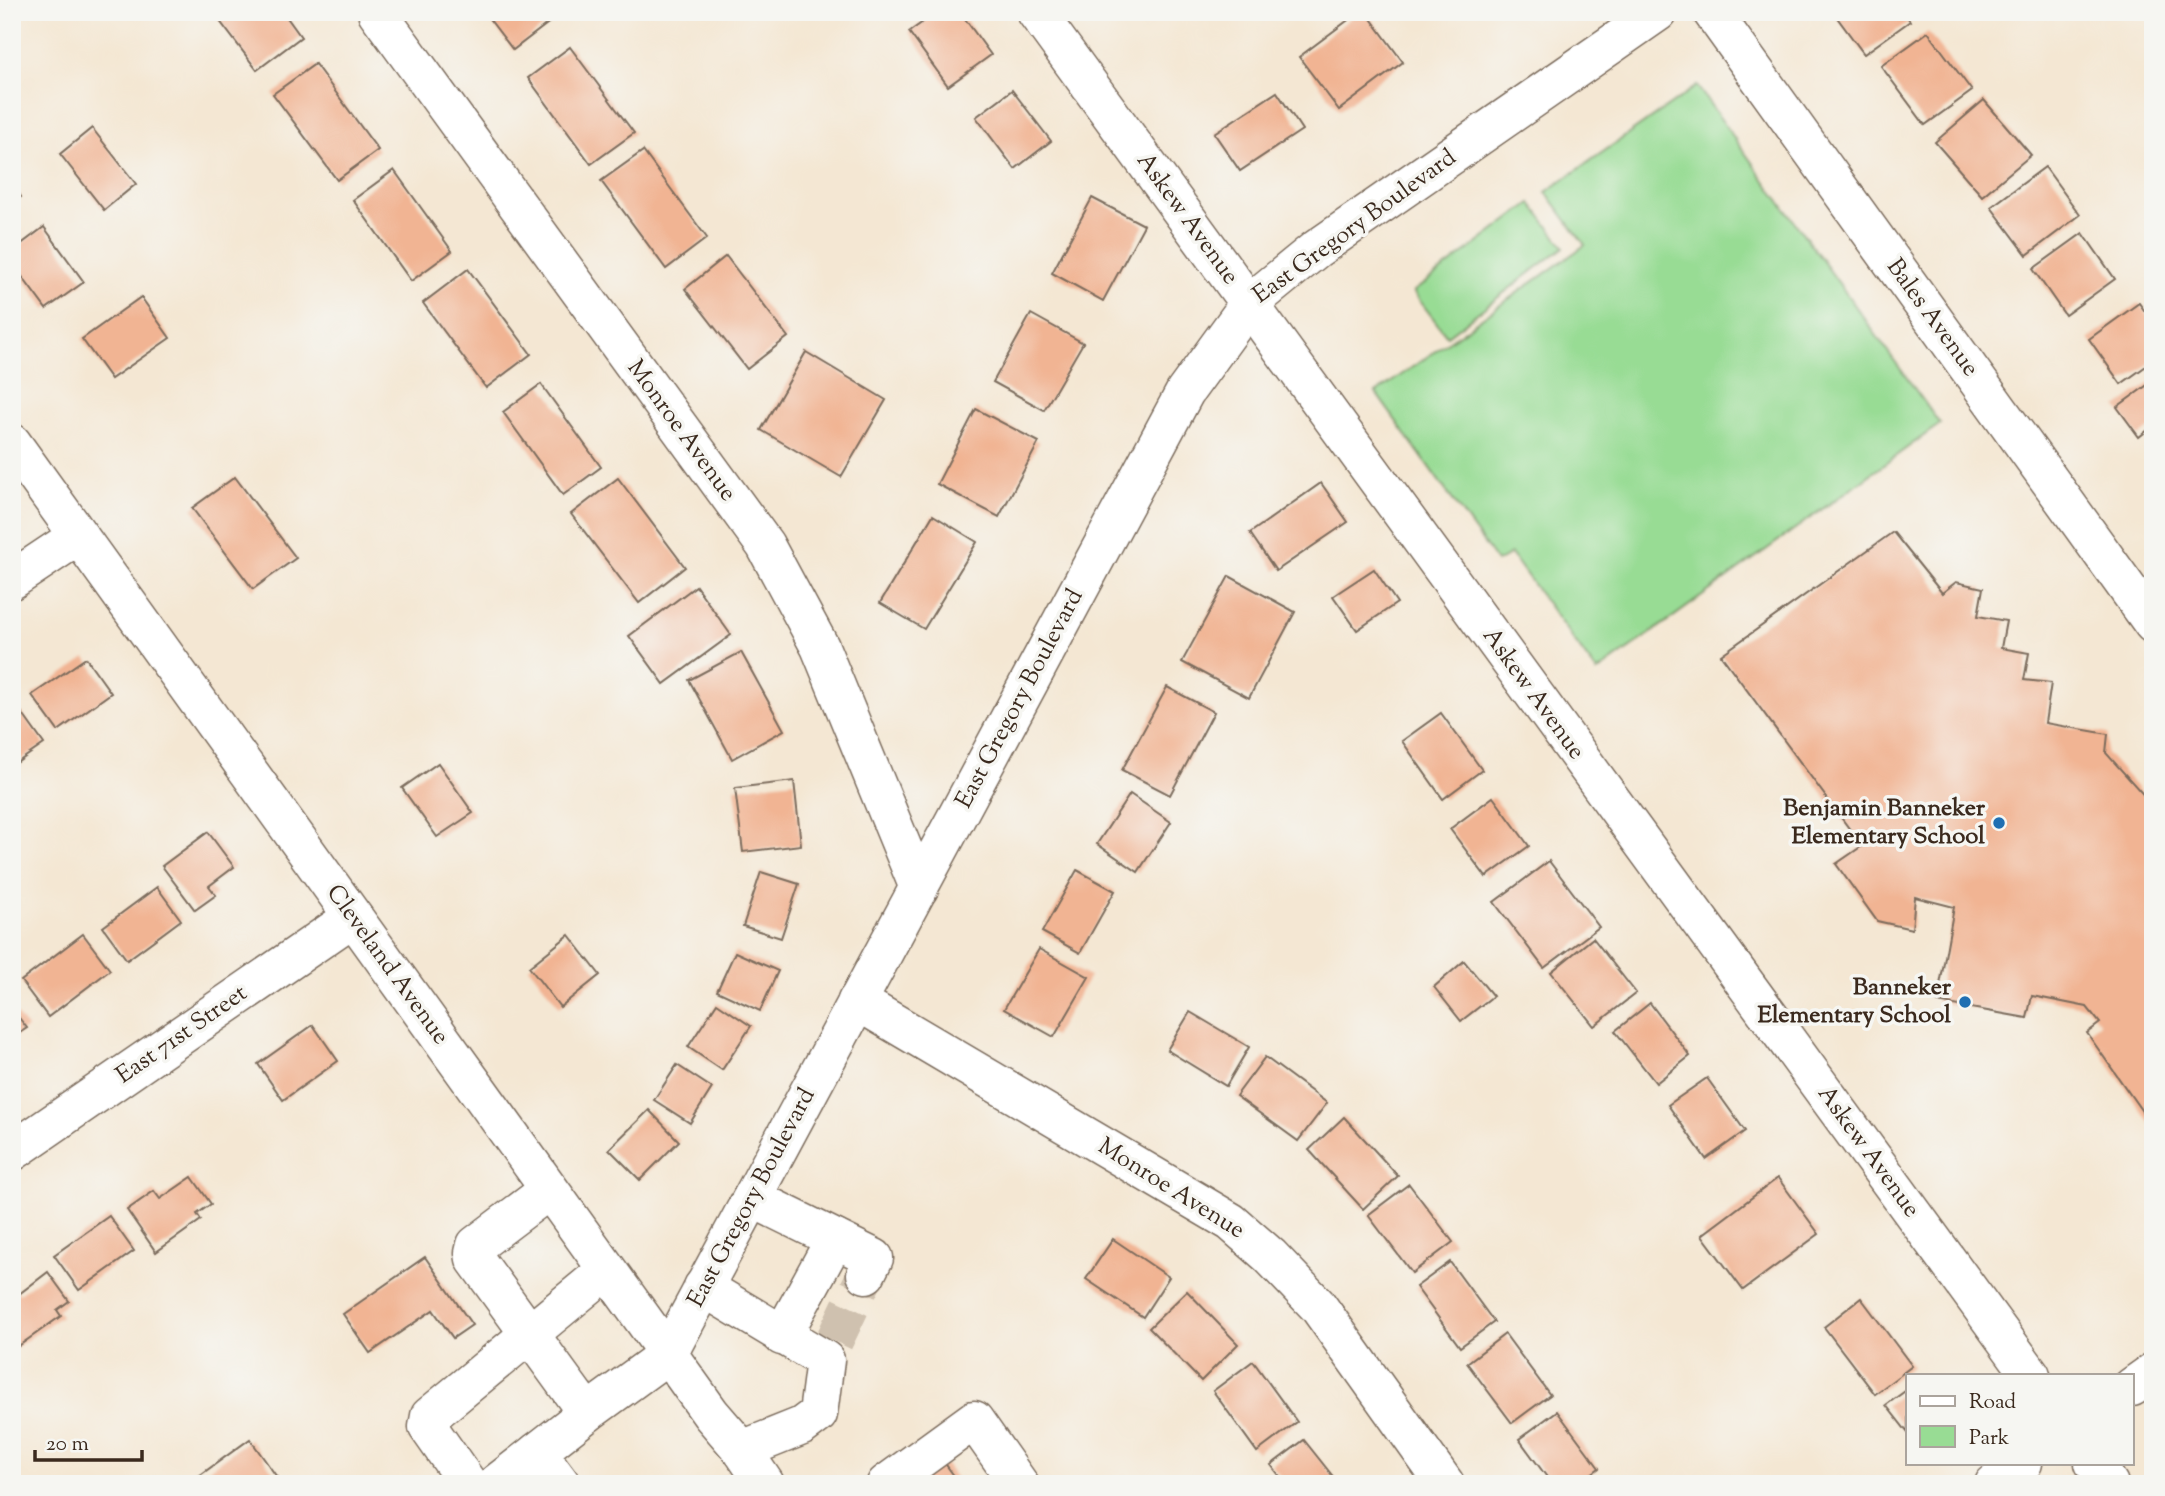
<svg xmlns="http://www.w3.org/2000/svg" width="2165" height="1496" font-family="'Sorts Mill Goudy',serif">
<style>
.green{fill:#98dc94;stroke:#6a8359;stroke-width:2}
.building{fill:#f1b493}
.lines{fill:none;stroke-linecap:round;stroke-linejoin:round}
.minor-tunnel{stroke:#cfc1af;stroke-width:38;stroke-dasharray:38 19;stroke-linecap:butt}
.minor-casing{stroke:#7c6c5d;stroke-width:41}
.major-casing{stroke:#7c6c5d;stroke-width:41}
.minor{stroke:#fff;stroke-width:38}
.major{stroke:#fff;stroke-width:38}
.poi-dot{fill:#1f6fb2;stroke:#f6f6f2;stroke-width:2.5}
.labels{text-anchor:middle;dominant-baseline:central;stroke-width:7;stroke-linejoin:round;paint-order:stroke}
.street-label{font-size:24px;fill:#3b2a1e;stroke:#f6f6f2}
.poi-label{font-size:24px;font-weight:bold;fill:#3b2a1e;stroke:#f6f6f2;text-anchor:end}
</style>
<rect width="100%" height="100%" fill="#f6f6f2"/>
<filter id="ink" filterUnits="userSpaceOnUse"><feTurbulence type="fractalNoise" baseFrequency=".0143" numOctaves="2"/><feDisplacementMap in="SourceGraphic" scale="14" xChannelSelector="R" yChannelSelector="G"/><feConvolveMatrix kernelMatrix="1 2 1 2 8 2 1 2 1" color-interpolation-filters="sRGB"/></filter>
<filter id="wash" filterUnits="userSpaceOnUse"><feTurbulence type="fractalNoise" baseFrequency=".00686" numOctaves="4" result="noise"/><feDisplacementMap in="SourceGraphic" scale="28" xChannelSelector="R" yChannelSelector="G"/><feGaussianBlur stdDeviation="1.57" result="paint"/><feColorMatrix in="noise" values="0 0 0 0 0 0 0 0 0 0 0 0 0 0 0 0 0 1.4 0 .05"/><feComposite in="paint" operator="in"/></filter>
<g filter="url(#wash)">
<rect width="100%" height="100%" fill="#f4e7d3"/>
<g class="green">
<path d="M1697 86 1940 424 1597 672 1511 554 1497 562 1376 393 1585 245 1546 192Z"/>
<path d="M1531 203 1564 247 1447 336 1413 292Z"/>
</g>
<g id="blocks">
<g class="building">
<path d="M213 12H283L301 37 257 70Z"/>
<path d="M484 12H552L556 17 513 50Z"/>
<path d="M937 12H960L991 55 948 86 909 32Z"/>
<path d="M1359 12H1366L1403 62 1339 110 1299 57Z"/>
<path d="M1833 12H1904L1910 21 1864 54Z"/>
<path d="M1928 32 1972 91 1925 125 1881 66Z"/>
<path d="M570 47 634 133 591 164 528 78Z"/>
<path d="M315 64 378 150 337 180 273 94Z"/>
<path d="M1012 90 1051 141 1015 169 976 117Z"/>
<path d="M1277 92 1302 130 1240 171 1214 133Z"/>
<path d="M1984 100 2031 155 1982 196 1935 142Z"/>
<path d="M92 128 136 184 104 210 60 154Z"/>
<path d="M643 151 707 238 666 269 601 181Z"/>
<path d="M2045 167 2080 215 2027 255 1991 207Z"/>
<path d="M394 170 452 251 411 281 353 200Z"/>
<path d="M12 183 21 197 12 203Z"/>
<path d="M1092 198 1144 225 1103 301 1052 273Z"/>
<path d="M44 227 84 282 46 309 12 263V251Z"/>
<path d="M2083 233 2115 279 2065 315 2033 269Z"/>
<path d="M726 256 788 337 747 369 685 289Z"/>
<path d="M468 269 531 354 486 388 423 303Z"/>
<path d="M141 297 170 338 111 379 82 339Z"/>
<path d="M2139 303 2153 323V361L2121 384 2089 339Z"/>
<path d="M1031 314 1083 343 1044 410 993 382Z"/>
<path d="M806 352 886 400 841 477 761 430Z"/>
<path d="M2153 381V426L2139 437 2117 407Z"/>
<path d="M541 384 601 467 563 495 503 412Z"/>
<path d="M976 409 1039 442 999 517 937 484Z"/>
<path d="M235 477 296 558 253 589 192 508Z"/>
<path d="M618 478 685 567 639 603 571 514Z"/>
<path d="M1321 483 1348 522 1276 571 1250 533Z"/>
<path d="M933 515 977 542 924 629 880 603Z"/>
<path d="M1893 532 1942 593 1956 582 1983 588 1978 616 2006 621 2001 648 2029 653 2024 680 2051 683 2045 723 2108 734 2106 753 2148 800 2153 797V1127L2087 1033 2100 1023 2087 1007 2032 996 2027 1018 1937 1002 1954 907 1915 897 1912 929 1877 921 1836 864 1862 846 1721 655Z"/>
<path d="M1374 569 1397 603 1357 630 1333 596Z"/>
<path d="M1229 576 1295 612 1249 698 1182 662Z"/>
<path d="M696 586 731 635 664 684 629 636Z"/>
<path d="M741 652 784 730 732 759 689 680Z"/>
<path d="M86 658 111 693 58 731 32 695Z"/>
<path d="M1167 687 1214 712 1170 795 1122 770Z"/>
<path d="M17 706 44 744 12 766V709Z"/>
<path d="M1441 713 1482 770 1443 799 1402 741Z"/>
<path d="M438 763 473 813 437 837 402 788Z"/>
<path d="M794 781 801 845 743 852 735 788Z"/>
<path d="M1130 794 1171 822 1138 872 1097 844Z"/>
<path d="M1493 797 1529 846 1486 877 1450 829Z"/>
<path d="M208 832 234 867 209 886 216 895 195 910 162 866Z"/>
<path d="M1549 861 1599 927 1544 968 1494 902Z"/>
<path d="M1077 870 1115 891 1080 953 1042 932Z"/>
<path d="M761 872 799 884 781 938 743 926Z"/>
<path d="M157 887 181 920 127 960 103 927Z"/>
<path d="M83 934 110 970 48 1017 21 981Z"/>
<path d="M569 935 600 975 560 1007 529 967Z"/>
<path d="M1593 938 1636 993 1594 1026 1551 972Z"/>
<path d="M1039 949 1089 977 1054 1037 1004 1009Z"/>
<path d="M735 952 778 971 760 1011 717 991Z"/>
<path d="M1464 961 1493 996 1461 1021 1434 987Z"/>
<path d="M717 1003 751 1026 722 1070 688 1047Z"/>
<path d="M1650 1003 1690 1056 1656 1083 1615 1031Z"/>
<path d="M12 1009 27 1028 12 1038Z"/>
<path d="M1190 1012 1249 1047 1226 1086 1167 1050Z"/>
<path d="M313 1025 338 1061 283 1100 258 1064Z"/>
<path d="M1265 1057 1327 1103 1298 1141 1236 1096Z"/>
<path d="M677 1065 712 1088 690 1123 654 1100Z"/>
<path d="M1707 1078 1745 1131 1706 1159 1668 1105Z"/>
<path d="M649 1110 679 1141 640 1180 609 1149Z"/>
<path d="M1344 1117 1398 1176 1363 1209 1309 1150Z"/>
<path d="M192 1177 211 1204 197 1214 201 1220 156 1252 127 1210 154 1191 160 1199Z"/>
<path d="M1778 1178 1819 1234 1743 1290 1702 1235Z"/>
<path d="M1409 1184 1453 1242 1412 1273 1368 1215Z"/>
<path d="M109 1216 134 1251 79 1290 54 1255Z"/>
<path d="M1113 1239 1169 1277 1143 1317 1086 1279Z"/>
<path d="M425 1257 472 1325 453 1338 433 1310 370 1353 343 1314Z"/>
<path d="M1450 1262 1494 1322 1460 1347 1416 1287Z"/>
<path d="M48 1272 69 1301 57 1310 61 1316 17 1347 12 1340V1293L16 1290 19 1294Z"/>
<path d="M1187 1291 1238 1344 1201 1381 1149 1328Z"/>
<path d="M1861 1298 1912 1366 1875 1394 1824 1327Z"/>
<path d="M1505 1334 1550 1395 1512 1423 1467 1363Z"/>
<path d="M1253 1361 1297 1422 1257 1452 1213 1391Z"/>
<path d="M1908 1389V1433L1886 1405Z"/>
<path d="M1557 1411 1599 1468 1578 1484H1552L1519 1439Z"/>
<path d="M250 1439 279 1480 274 1484H200L203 1481 199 1476Z"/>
<path d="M1304 1440 1339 1484H1286L1271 1465Z"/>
<path d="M944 1462 960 1484H915Z"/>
</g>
</g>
</g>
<g filter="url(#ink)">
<use href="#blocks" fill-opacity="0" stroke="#7c6c5d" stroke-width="2"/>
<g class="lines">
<path class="minor-tunnel" d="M834 1341 866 1274"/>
<g class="minor-casing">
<g id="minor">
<path d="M377 12 765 545 820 647 919 888"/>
<path d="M1036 12 2031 1375"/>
<path d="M1712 12 2153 624"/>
<path d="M12 443 668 1354"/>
<path d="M12 580 78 536"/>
<path d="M857 1001 1231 1222 1270 1256 1318 1306 1445 1484"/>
<path d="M12 1152 353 917"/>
<path d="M549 1190 476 1245 474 1253 475 1259 587 1413"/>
<path d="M752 1198 874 1258 866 1274"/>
<path d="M703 1287 825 1360 818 1414 802 1426 742 1450"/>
<path d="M782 1336 835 1239"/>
<path d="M2132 1387 2153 1372"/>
<path d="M537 1452 561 1484"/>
<path d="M2094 1463 2109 1484"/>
<path d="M468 1484 428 1427 430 1416 607 1270"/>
<path d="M886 1484 974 1420 1019 1484"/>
<path d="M1994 1484 2023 1463"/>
</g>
</g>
<g class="major-casing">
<g id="major">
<path d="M668 1354 711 1414 742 1450 765 1484"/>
<path d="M496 1484 587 1413 668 1354 1185 392 1249 304 1315 250 1658 12"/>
</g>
</g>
<use href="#minor" class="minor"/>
<use href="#major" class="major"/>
</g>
</g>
<g class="poi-dot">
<circle cx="1999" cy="823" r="7"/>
<circle cx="1965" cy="1002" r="7"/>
</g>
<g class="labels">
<g class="street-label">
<text transform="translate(1187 219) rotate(54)">Askew Avenue</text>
<text transform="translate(1355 227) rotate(-36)">East Gregory Boulevard</text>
<text transform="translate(1932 318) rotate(54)">Bales Avenue</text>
<text transform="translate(681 431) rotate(54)">Monroe Avenue</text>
<text transform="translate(1533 694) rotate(54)">Askew Avenue</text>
<text transform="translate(1020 699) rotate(-62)">East Gregory Boulevard</text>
<text transform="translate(387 965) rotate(54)">Cleveland Avenue</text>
<text transform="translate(182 1035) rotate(-35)">East 71st Street</text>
<text transform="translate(1868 1152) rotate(54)">Askew Avenue</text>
<text transform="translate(1171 1189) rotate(32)">Monroe Avenue</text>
<text transform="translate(752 1198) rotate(-62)">East Gregory Boulevard</text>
</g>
<g class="poi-label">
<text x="1985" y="809">Benjamin Banneker<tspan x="1985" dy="28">Elementary School</tspan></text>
<text x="1951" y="988">Banneker<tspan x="1951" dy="28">Elementary School</tspan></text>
</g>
</g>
<rect width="2165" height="1496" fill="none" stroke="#f6f6f2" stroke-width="42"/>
<rect x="1906" y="1374" width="228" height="91" fill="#f6f6f2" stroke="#aba49d" stroke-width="2"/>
<rect x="1920" y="1396" width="35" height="10" fill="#ffffff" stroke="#aba49d" stroke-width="2"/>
<text x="1969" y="1408" font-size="21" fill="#3b2a1e">Road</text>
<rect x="1920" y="1426" width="35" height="21" fill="#98dc94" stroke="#aba49d" stroke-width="2"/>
<text x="1969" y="1444" font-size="21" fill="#3b2a1e">Park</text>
<path d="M35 1450v10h107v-10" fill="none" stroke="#3b2a1e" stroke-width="3.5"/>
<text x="46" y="1450" font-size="21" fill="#3b2a1e" stroke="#f6f6f2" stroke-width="5" paint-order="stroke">20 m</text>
</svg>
